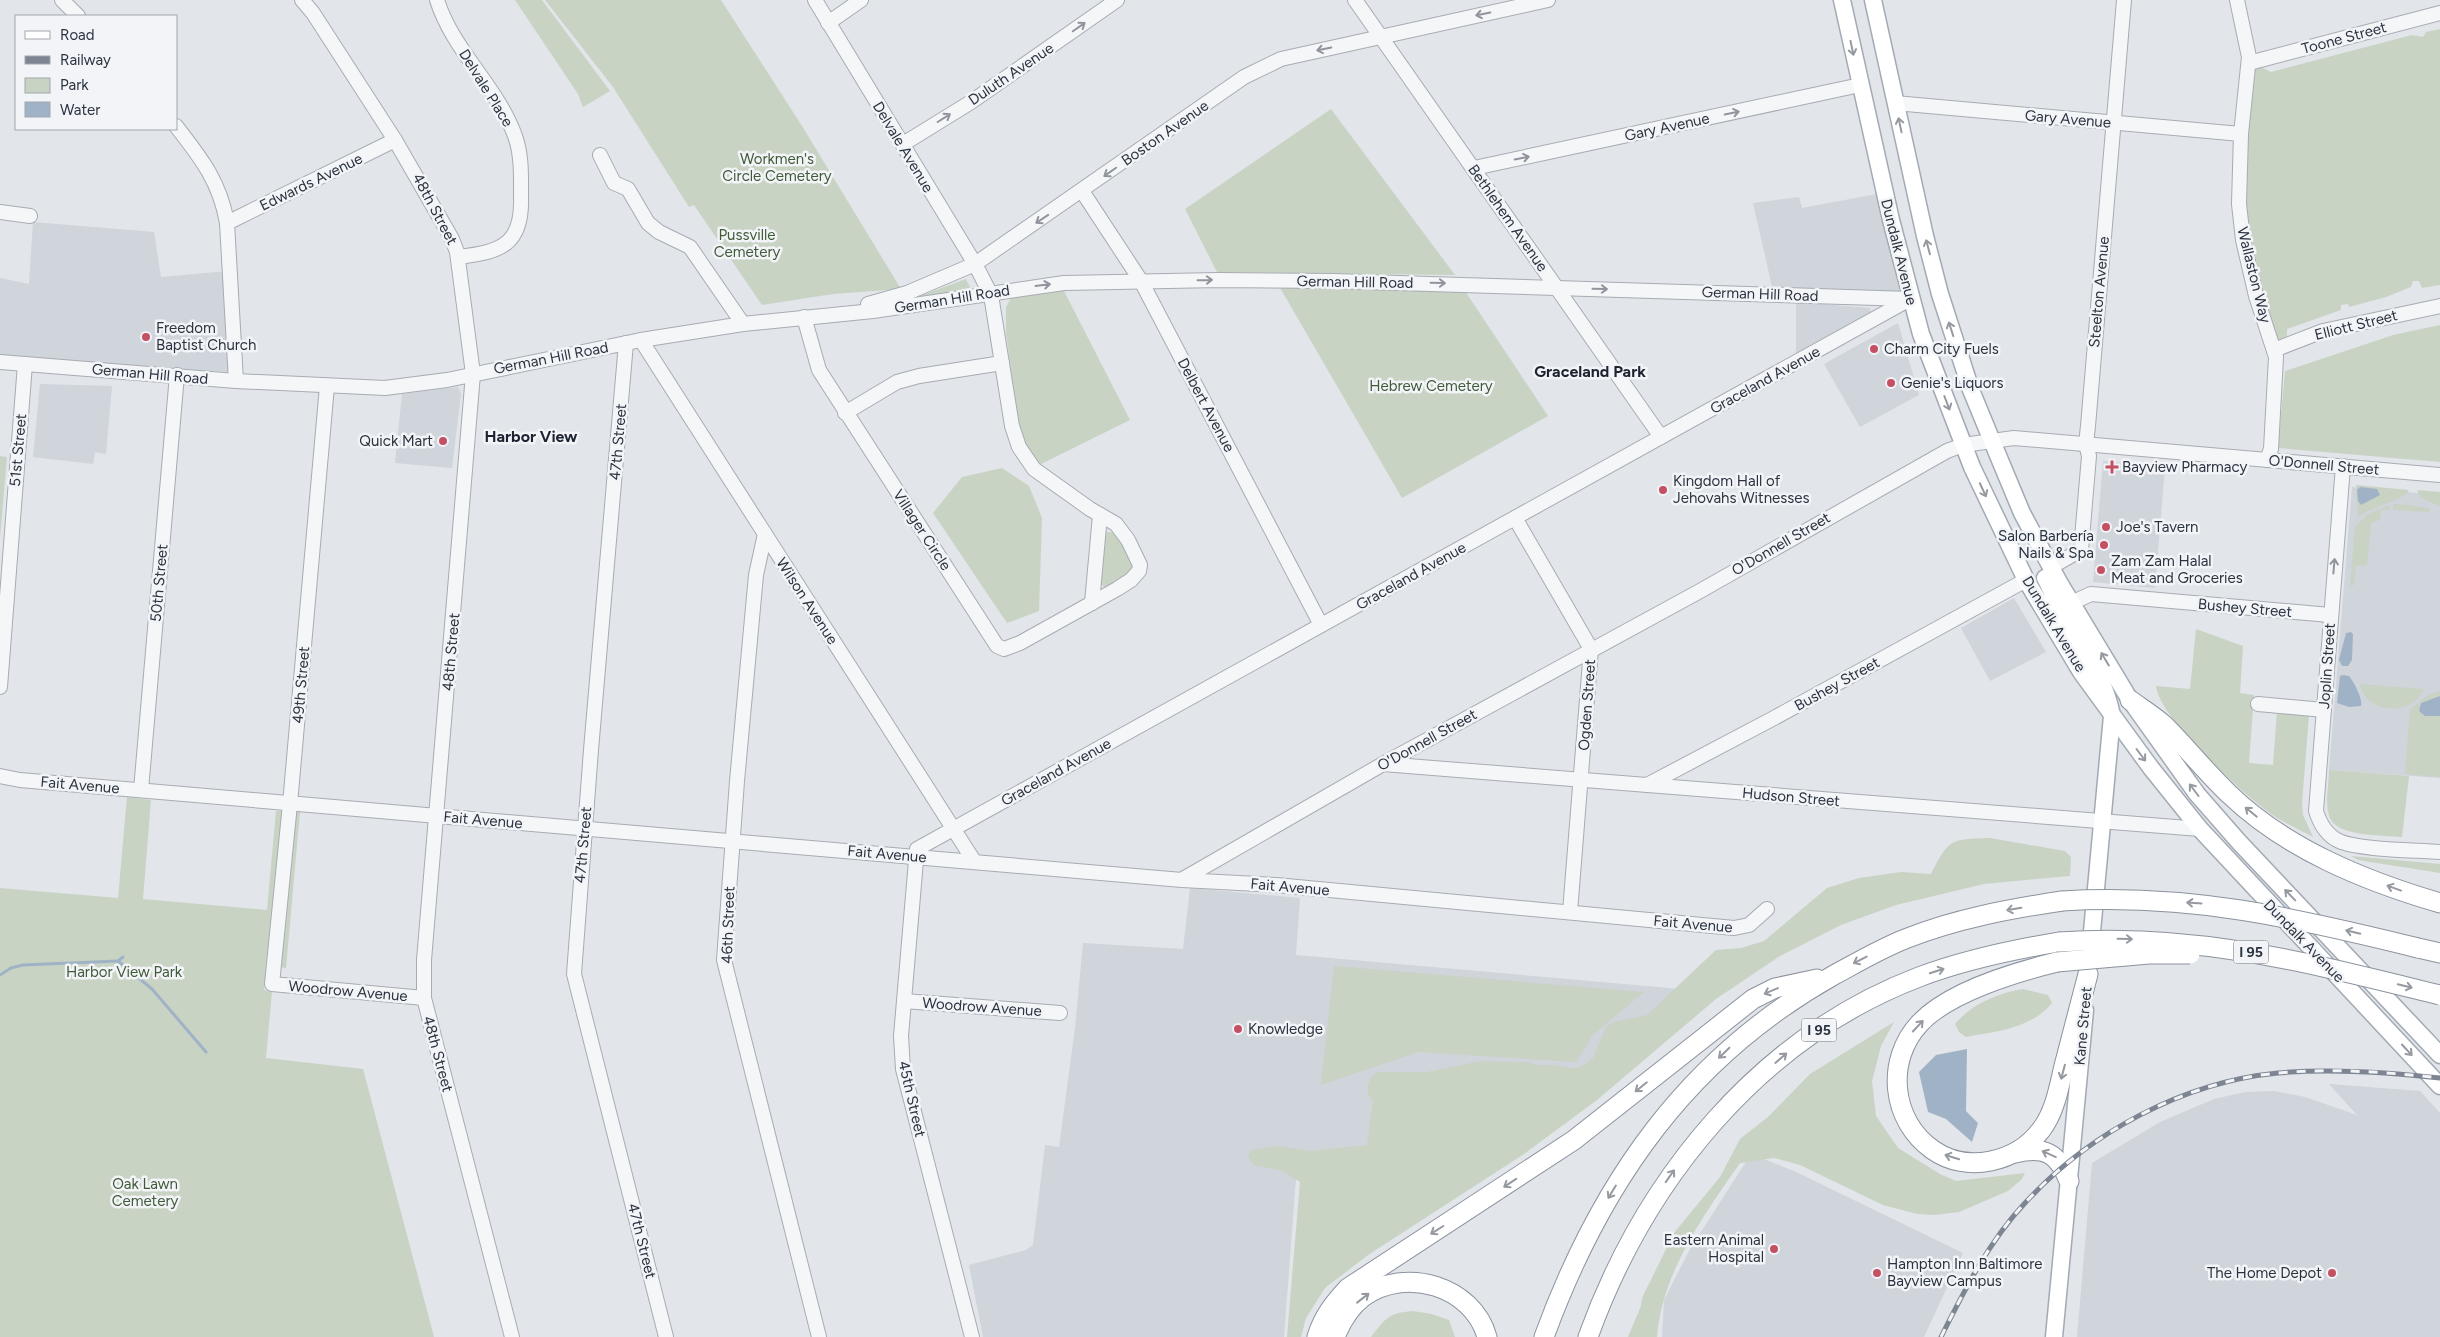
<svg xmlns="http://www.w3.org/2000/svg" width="2440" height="1337" font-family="Figtree,sans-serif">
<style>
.built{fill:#d0d4db}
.green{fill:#c8d3c4}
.water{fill:#a0b3c6}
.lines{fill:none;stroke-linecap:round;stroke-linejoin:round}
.stream{stroke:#a0b3c6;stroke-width:3}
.minor-casing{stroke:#a7acb3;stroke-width:16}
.major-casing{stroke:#a2aab4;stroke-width:19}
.highway-casing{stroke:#8b939f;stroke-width:21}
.minor{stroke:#f5f6f8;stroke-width:14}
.major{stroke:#fff;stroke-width:16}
.highway{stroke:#fff;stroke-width:19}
.rail-casing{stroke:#7d8592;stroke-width:5}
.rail{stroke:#f2f4f7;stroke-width:3;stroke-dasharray:9;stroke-linecap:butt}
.highway-bridge-casing{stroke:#8b939f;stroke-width:21;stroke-linecap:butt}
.highway-bridge{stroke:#fff;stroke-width:19}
.oneway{stroke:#90949c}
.oneway2{stroke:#9599a0}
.poi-dot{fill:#c45163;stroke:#f2f4f7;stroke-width:2}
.labels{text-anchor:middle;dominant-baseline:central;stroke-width:5;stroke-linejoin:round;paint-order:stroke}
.shield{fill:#f2f4f7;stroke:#676d77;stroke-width:1}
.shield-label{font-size:14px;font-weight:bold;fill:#2b3340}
.street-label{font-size:15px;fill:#2b3340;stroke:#f2f4f7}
.park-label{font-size:15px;fill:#405b3a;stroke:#f2f4f7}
.poi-label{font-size:15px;fill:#2b3340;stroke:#f2f4f7;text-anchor:start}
.neighbourhood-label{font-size:16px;font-weight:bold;fill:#1d2431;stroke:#f2f4f7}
</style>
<rect width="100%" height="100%" fill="#e2e5e9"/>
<g class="built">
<path d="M1877 194 1905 296 1773 291 1753 203 1799 197 1802 208Z"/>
<path d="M33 222 154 232 161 277 228 271V372L0 358V278L29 284Z"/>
<path d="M1796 302 1870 308 1871 315 1796 359Z"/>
<path d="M1898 323 1919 395 1860 427 1824 364Z"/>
<path d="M40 384 112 386 106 454 95 452 93 464 33 457Z"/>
<path d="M458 387 461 394 452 468 395 463 402 394Z"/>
<path d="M2103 461 2165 467 2155 588 2093 582Z"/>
<path d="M2352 487 2440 495V778L2329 770Z"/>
<path d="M2014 598 2046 652 1990 681 1961 628Z"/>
<path d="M1190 888 1300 898 1296 955 1681 989 1582 1102 1374 1149 1296 1178 1284 1337H983L969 1265 1026 1250 1033 1245 1045 1145 1059 1147 1075 1028 1083 943 1183 949Z"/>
<path d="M2329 1084 2420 1091 2440 1113V1337H2077L2092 1163 2160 1122 2214 1099 2246 1092 2274 1091 2305 1097 2357 1115Z"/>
<path d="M1751 1154 1794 1171 1963 1253 1924 1337H1662L1664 1300 1690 1249Z"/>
</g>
<g class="green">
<path d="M515 0H542L610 91 583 107 578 94Z"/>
<path d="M545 0H721L802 126 901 289 833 294 762 305 694 205 689 207 613 87Z"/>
<path d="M2440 29V285L2422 288 2419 281H2413L2411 287 2386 297 2349 307 2348 304 2341 305V310L2287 329V338L2280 342 2272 325 2251 254 2247 233 2244 169 2252 69 2257 65 2271 72 2412 35 2423 37 2426 32Z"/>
<path d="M1331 109 1455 275 1217 272 1185 209Z"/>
<path d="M966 279 972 292 909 300Z"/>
<path d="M1279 286 1465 291 1548 416 1402 498Z"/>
<path d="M1063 289 1130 420 1037 466 1020 435 1006 333V307L1011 298Z"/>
<path d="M2440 325V462L2278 448 2285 371 2393 335Z"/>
<path d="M0 456 7 457 0 538Z"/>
<path d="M1002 468 1029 486 1042 518 1039 611 1007 623 933 513 962 477Z"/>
<path d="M2356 485 2409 490C2402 502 2373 505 2358 517Z"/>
<path d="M2417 490 2440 492V506L2421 498Z"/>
<path d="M2394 504C2399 504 2425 507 2430 509L2429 512 2393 510Z"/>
<path d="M2390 505V509L2381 510 2380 520 2371 523 2367 566 2356 565 2354 585 2350 586 2355 527 2368 514Z"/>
<path d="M1107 532H1115C1124 545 1136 557 1131 573L1109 586 1104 587 1100 582 1102 536Z"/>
<path d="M2196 629 2243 646 2240 693 2254 695 2249 763 2273 765 2277 711 2309 715 2302 803 2303 815 2313 837C2298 829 2280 821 2267 811 2239 790 2160 719 2156 686L2190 689Z"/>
<path d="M2360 684 2424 689C2412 717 2366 715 2360 684Z"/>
<path d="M2440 691V777L2405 774 2410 709 2428 695Z"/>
<path d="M2329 770 2409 776 2402 837C2384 835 2341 837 2331 820 2324 807 2329 784 2329 770Z"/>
<path d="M127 797 151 800 143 899 267 910 276 811 300 812 286 968 266 965 264 990 272 991 266 1058 363 1069 434 1337H0V888L118 898Z"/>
<path d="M1990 838 2065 851 2071 857 2070 876 1984 884 1896 905 1841 925 1780 956 1716 999 1597 1100 1524 1154 1368 1255 1325 1288 1306 1318 1301 1337H1287L1300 1182 1280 1170 1254 1165 1248 1157 1251 1150 1276 1146 1310 1151 1367 1145 1373 1101 1368 1094V1085L1371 1077 1377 1072H1427L1481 1061 1529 1062 1535 1065H1552L1569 1068H1577L1585 1064 1593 1058 1606 1027 1613 1022 1647 1015 1716 950 1741 948 1764 941 1827 888 1859 878 1901 872 1931 874C1949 839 1950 839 1990 838Z"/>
<path d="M2351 856 2440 864V873L2358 860Z"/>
<path d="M1334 966 1644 992 1593 1035 1576 1062 1418 1052 1321 1085Z"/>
<path d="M2023 989 2048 995 2052 1003C2030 1029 1998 1031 1966 1037L1959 1032 1955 1024C1973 1003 1996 994 2023 989Z"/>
<path d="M1894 1022 1881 1046 1872 1081 1876 1116 1898 1148 1940 1174 1956 1181 2025 1173 2021 1180 2008 1191 1959 1212 1934 1215 1917 1214 1883 1205 1800 1165 1774 1158 1740 1163C1704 1215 1662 1272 1657 1337H1628L1641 1306 1642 1298 1674 1233 1720 1177 1740 1139 1768 1117 1810 1074Z"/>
<path d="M1413 1311 1432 1314 1449 1320 1455 1337H1371C1386 1318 1388 1313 1413 1311Z"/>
</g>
<g class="water">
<path d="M2360 487 2377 489 2380 495 2361 505 2358 501 2357 490Z"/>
<path d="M2351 632 2353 634 2352 660 2348 666H2342L2339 660 2346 633Z"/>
<path d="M2343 675 2349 676C2354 682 2363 699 2361 706L2349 707 2337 703 2340 676Z"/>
<path d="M2440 696V716H2425L2419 711 2421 703Z"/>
<path d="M1967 1049 1966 1111 1978 1123 1972 1142 1946 1119 1928 1112 1919 1072 1936 1055Z"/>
</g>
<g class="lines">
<g class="stream">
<path d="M118 961 123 957"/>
<path d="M0 975 11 968 23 965 118 961 152 989 206 1052"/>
</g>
<g class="minor-casing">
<g id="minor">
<path d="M62 0 78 16"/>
<path d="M302 0 313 13 395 140 452 239 457 252 473 374 424 960V998L512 1337"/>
<path d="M437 0C453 51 497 86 515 136 522 155 521 177 521 196 523 245 501 252 458 257"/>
<path d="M1355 0 1661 437"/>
<path d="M2237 0 2249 57 2241 134 2239 204 2243 240 2256 296 2276 357 2271 449 2267 460"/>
<path d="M828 23 861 0"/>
<path d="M2249 63 2440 13"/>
<path d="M1895 103 2241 134"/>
<path d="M176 126C201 158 220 182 227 223L236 381"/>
<path d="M903 144 971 102 1117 0"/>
<path d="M600 155 614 183 628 189 648 223 659 232 690 247 743 324"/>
<path d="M1474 168 1860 85"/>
<path d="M1082 191 1141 281 1321 625"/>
<path d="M0 212 30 216"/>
<path d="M227 223 395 140"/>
<path d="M868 304 907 293 975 264 1244 77 1281 59 1548 0"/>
<path d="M804 317 819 370 997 646 1004 649 1020 643 1117 589 1131 580 1139 571 1140 565 1128 540 1116 524 1090 509 1034 469 1019 447 1012 426 991 295 975 264 815 0"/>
<path d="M641 340 974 861"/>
<path d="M626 343 591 750 574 974 666 1337"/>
<path d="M2274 350 2323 331 2440 306"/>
<path d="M0 362 236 381 385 388 447 380 641 340 743 324 873 311 1064 283 1219 280 1334 281 1910 299"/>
<path d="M327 386 290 804 272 984 424 998"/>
<path d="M845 413 897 382 919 376 1002 363"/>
<path d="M2343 466 2316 811C2320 824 2326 835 2339 841 2359 850 2415 850 2440 852"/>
<path d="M1515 518 1591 649 1570 912"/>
<path d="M765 534 756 575 737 781 724 960 819 1337"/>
<path d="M2051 567 2081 550 2089 456 2086 444 2088 426 2124 0"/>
<path d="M1092 603 1100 515"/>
<path d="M2071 603 2091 594 2330 615"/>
<path d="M0 687 25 364"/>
<path d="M2258 704 2324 710"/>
<path d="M1383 764 2200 829"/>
<path d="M0 776 20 780 1182 880 1276 885 1734 928 1749 925 1767 909"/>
<path d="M1647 785 1774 718 2026 580"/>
<path d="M141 790 177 375"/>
<path d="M1183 879 1383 764 1700 591 1947 451 1963 445 2014 438 2440 475"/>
<path d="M904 1001 1060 1013"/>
<path d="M972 1337 903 1069 901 1036 917 849 1910 299"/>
</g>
</g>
<g class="major-casing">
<g id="major">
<path d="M1842 0 1891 220 1921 334 1972 467 2026 580 2081 672 2151 768 2200 829 2440 1086"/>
<path d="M1873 0 1925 236 1940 294 1971 390 1992 441 2022 513 2060 584 2130 700 2197 794 2239 842 2440 1055"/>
<path d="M2045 578C2051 589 2055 601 2062 612 2081 646 2105 676 2112 716L2090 953"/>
<path d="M2054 1337 2085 1010"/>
</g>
</g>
<g class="highway-casing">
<g id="highway">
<path d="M2130 700C2141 708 2154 716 2164 725 2186 747 2206 772 2229 794 2286 849 2365 881 2440 903"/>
<path d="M2418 948 2440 953"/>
<path d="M2057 962C2016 972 1949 992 1920 1023 1885 1060 1891 1121 1933 1150 1967 1174 2017 1162 2041 1130 2055 1112 2059 1087 2064 1066 2072 1035 2080 1005 2088 974"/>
<path d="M2015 1153C2045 1146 2058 1153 2069 1181"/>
<path d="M1317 1337C1323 1317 1334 1303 1348 1288L1574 1140 1753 999 1775 988 1817 979"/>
<path d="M1335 1337C1341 1322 1350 1307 1363 1297 1405 1266 1473 1286 1487 1337"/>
<path d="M1544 1337C1601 1181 1688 1057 1834 975 1858 962 1880 949 1905 939 1955 919 2009 909 2062 901"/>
<path d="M1588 1337C1645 1179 1759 1038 1919 977 1964 960 2011 950 2059 942"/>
</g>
</g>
<use href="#minor" class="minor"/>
<use href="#major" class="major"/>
<use href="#highway" class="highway"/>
<g class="rail-casing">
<path id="rail" d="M1941 1337C1964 1291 1989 1241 2025 1203 2089 1133 2183 1082 2278 1073 2332 1068 2387 1072 2440 1078"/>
</g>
<use href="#rail" class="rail"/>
<g class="highway-bridge-casing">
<g id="highway-bridge">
<path d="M2062 901C2188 893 2297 918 2418 948"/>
<path d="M2059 942C2195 932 2309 963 2440 995"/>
<path d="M2057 962 2149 954H2190"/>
</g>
</g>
<use href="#highway-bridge" class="highway-bridge"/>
</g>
<defs><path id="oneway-shaft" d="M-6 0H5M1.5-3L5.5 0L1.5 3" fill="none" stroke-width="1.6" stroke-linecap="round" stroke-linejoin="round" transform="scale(1.25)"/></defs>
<g class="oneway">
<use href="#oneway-shaft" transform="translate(1483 14) rotate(168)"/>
<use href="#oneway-shaft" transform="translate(1079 27) rotate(-35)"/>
<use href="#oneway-shaft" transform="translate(1324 49) rotate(168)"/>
<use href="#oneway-shaft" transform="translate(1732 113) rotate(-12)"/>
<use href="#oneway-shaft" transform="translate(944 118) rotate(-32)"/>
<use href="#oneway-shaft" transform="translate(1522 158) rotate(-12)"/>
<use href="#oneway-shaft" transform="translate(1110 172) rotate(145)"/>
<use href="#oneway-shaft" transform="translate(1042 219) rotate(146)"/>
<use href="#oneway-shaft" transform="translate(1205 280) rotate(-1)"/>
<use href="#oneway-shaft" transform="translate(1438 283) rotate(1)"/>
<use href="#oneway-shaft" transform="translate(1043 285) rotate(-7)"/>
<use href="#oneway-shaft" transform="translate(1600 289) rotate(1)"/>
<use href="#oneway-shaft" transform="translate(2334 566) rotate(-85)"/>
</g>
<g class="oneway2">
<use href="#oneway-shaft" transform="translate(1852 48) rotate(78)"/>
<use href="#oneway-shaft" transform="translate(1900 125) rotate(-102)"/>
<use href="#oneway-shaft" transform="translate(1928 247) rotate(-105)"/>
<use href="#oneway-shaft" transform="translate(1951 329) rotate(-108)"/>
<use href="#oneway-shaft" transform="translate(1947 403) rotate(69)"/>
<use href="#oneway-shaft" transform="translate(1983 490) rotate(65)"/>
<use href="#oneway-shaft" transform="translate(2105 659) rotate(-121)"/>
<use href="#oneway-shaft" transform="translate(2141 755) rotate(53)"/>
<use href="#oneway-shaft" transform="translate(2194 790) rotate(-127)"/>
<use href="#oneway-shaft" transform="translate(2251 812) rotate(-141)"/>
<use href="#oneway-shaft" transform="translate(2394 888) rotate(-160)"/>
<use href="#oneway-shaft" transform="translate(2290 895) rotate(-134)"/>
<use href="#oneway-shaft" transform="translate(2194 903) rotate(-176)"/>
<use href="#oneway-shaft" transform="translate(2014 909) rotate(170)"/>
<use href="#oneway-shaft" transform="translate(2353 932) rotate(-166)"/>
<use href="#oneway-shaft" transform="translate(2125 939) rotate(1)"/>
<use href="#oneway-shaft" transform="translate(1860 960) rotate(153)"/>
<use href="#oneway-shaft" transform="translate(1937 971) rotate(-18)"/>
<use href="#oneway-shaft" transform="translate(2405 986) rotate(14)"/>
<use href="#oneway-shaft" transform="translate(1771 991) rotate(157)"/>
<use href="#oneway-shaft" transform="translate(1918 1026) rotate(-47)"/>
<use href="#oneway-shaft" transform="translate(2407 1050) rotate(47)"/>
<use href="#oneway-shaft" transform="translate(1724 1053) rotate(136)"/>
<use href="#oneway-shaft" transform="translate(1781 1058) rotate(-41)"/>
<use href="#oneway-shaft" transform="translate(2063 1072) rotate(105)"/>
<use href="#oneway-shaft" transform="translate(1641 1087) rotate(141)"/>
<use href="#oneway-shaft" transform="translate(2049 1154) rotate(-156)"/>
<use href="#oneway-shaft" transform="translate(1952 1157) rotate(-163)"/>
<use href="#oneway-shaft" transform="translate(1670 1176) rotate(-55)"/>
<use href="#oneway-shaft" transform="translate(1510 1183) rotate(147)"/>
<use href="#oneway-shaft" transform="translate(1612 1192) rotate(121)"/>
<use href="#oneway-shaft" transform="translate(1437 1230) rotate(148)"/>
<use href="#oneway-shaft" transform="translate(1363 1298) rotate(-38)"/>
</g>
<g class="poi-dot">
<circle cx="146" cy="337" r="5"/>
<circle cx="1874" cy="349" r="5"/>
<circle cx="1891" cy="383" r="5"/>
<circle cx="443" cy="441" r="5"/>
<path d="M2109.5 459.5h5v5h5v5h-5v5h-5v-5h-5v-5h5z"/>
<circle cx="1663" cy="490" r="5"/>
<circle cx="2106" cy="527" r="5"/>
<circle cx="2104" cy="545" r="5"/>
<circle cx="2101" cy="570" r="5"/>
<circle cx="1238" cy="1029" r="5"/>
<circle cx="1774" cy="1249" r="5"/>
<circle cx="1877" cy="1273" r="5"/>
<circle cx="2332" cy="1273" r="5"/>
</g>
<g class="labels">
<g class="shield">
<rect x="2233.5" y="940.5" width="35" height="23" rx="4"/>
<rect x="1801.5" y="1018.5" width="35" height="23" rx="4"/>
</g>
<g class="shield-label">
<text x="2251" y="952">I 95</text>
<text x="1819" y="1030">I 95</text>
</g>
<g class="street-label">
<text transform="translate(2344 38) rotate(-15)">Toone Street</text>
<text transform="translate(1011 74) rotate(-34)">Duluth Avenue</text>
<text transform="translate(486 88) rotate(58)">Delvale Place</text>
<text transform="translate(2068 119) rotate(5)">Gary Avenue</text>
<text transform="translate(1667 127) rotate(-12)">Gary Avenue</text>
<text transform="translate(1165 133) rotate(-35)">Boston Avenue</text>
<text transform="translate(903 147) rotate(59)">Delvale Avenue</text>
<text transform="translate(311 182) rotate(-26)">Edwards Avenue</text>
<text transform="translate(435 209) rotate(62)">48th Street</text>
<text transform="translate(1508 218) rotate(55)">Bethlehem Avenue</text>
<text transform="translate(1899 252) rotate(76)">Dundalk Avenue</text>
<text transform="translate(2254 275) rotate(76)">Wallaston Way</text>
<text transform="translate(1355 282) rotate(1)">German Hill Road</text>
<text transform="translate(2099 292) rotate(-85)">Steelton Avenue</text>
<text transform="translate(1760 294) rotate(2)">German Hill Road</text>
<text transform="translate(952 299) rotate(-9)">German Hill Road</text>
<text transform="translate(2356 325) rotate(-14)">Elliott Street</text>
<text transform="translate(551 358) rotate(-11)">German Hill Road</text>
<text transform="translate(150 374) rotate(5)">German Hill Road</text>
<text transform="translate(1765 380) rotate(-29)">Graceland Avenue</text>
<text transform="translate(1206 405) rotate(62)">Delbert Avenue</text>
<text transform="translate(618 442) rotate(-85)">47th Street</text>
<text transform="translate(18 450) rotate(-85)">51st Street</text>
<text transform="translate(2324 465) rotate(5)">O'Donnell Street</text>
<text transform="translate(922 530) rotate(57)">Villager Circle</text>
<text transform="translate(1781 544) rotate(-30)">O'Donnell Street</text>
<text transform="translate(1411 576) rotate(-29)">Graceland Avenue</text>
<text transform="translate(159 583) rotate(-85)">50th Street</text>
<text transform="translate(807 601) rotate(57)">Wilson Avenue</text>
<text transform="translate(2245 608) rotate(5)">Bushey Street</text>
<text transform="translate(2054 624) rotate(59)">Dundalk Avenue</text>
<text transform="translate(451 652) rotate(-85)">48th Street</text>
<text transform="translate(2327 666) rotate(-86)">Joplin Street</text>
<text transform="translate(1837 684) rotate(-29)">Bushey Street</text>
<text transform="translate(301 685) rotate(-85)">49th Street</text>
<text transform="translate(1587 705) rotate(-86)">Ogden Street</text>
<text transform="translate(1427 740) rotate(-29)">O'Donnell Street</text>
<text transform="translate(1056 772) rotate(-29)">Graceland Avenue</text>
<text transform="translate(80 785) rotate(5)">Fait Avenue</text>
<text transform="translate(1791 797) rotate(5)">Hudson Street</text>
<text transform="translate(483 820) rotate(5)">Fait Avenue</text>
<text transform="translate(583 845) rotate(-85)">47th Street</text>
<text transform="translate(887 854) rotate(5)">Fait Avenue</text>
<text transform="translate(1290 887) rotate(5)">Fait Avenue</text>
<text transform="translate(1693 924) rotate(5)">Fait Avenue</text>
<text transform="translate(728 925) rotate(-88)">46th Street</text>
<text transform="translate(2304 941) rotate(46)">Dundalk Avenue</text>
<text transform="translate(348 991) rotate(5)">Woodrow Avenue</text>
<text transform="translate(982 1007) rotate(4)">Woodrow Avenue</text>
<text transform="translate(2083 1026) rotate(-85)">Kane Street</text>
<text transform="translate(438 1054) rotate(75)">48th Street</text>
<text transform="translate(912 1099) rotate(77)">45th Street</text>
<text transform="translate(642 1241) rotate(76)">47th Street</text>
</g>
<g class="park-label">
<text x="777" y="159">Workmen's<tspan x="777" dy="17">Circle Cemetery</tspan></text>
<text x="747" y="235">Pussville<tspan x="747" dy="17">Cemetery</tspan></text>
<text x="1431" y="386">Hebrew Cemetery</text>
<text x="124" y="972">Harbor View Park</text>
<text x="145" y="1184">Oak Lawn<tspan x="145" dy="17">Cemetery</tspan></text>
</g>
<g class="poi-label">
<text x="156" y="328">Freedom<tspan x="156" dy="17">Baptist Church</tspan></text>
<text x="1884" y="349">Charm City Fuels</text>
<text x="1901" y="383">Genie's Liquors</text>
<text x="433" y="441" text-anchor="end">Quick Mart</text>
<text x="2122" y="467">Bayview Pharmacy</text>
<text x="1673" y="481">Kingdom Hall of<tspan x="1673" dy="17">Jehovahs Witnesses</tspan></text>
<text x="2116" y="527">Joe's Tavern</text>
<text x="2094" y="536" text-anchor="end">Salon Barbería<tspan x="2094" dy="17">Nails &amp; Spa</tspan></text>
<text x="2111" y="561">Zam Zam Halal<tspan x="2111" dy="17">Meat and Groceries</tspan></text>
<text x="1248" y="1029">Knowledge</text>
<text x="1764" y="1240" text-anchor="end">Eastern Animal<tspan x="1764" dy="17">Hospital</tspan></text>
<text x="1887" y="1264">Hampton Inn Baltimore<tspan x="1887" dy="17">Bayview Campus</tspan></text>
<text x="2322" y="1273" text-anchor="end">The Home Depot</text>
</g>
<g class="neighbourhood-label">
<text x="1590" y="371">Graceland Park</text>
<text x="531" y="436">Harbor View</text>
</g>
</g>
<rect x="15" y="15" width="162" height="115" fill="#f2f4f7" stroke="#a2a7ae"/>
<rect x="25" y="31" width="25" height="8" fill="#ffffff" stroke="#a2a7ae"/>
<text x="60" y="40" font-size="15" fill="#2b3340">Road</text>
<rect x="25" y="56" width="25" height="8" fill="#7d8592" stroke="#a2a7ae"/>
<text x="60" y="65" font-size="15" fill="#2b3340">Railway</text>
<rect x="25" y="78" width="25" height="15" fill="#c8d3c4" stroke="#a2a7ae"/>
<text x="60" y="90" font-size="15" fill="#2b3340">Park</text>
<rect x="25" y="102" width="25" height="15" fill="#a0b3c6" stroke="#a2a7ae"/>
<text x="60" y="115" font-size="15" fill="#2b3340">Water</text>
</svg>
